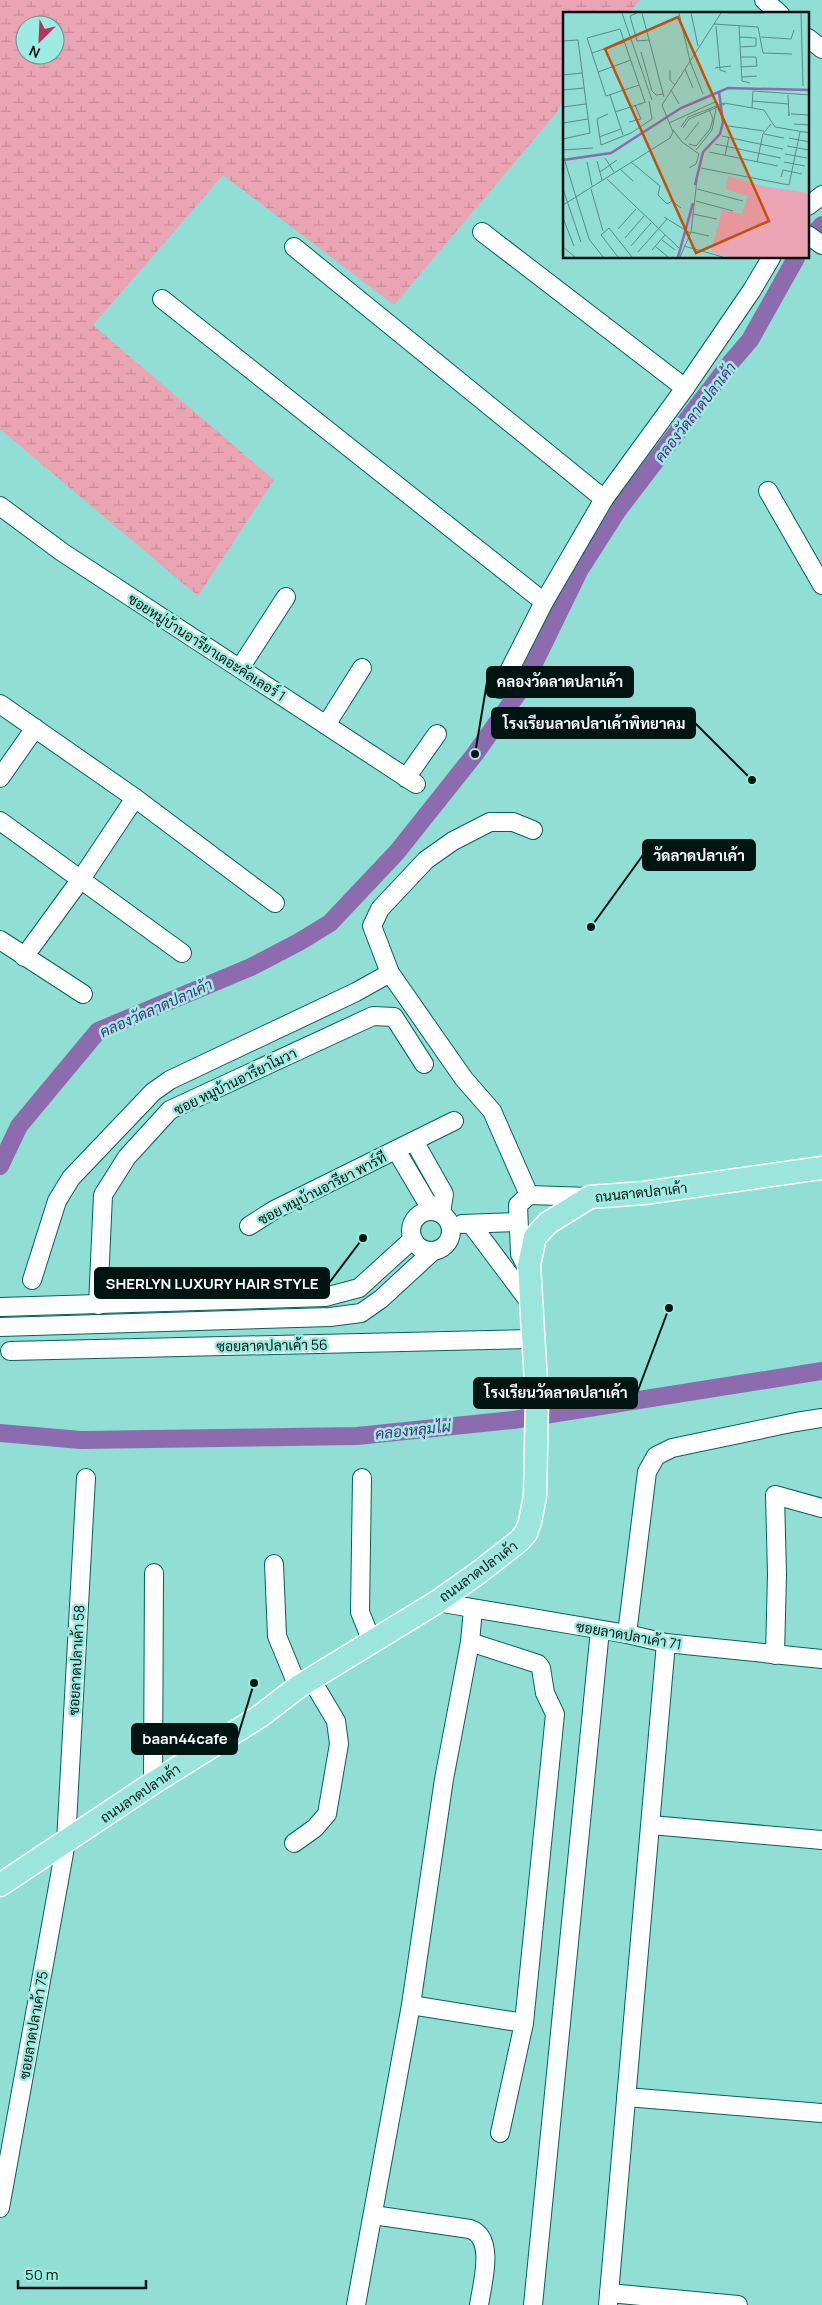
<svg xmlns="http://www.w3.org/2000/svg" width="822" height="2305" font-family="Manrope,Sarabun,sans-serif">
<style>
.wetland{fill:url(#wetland-marsh);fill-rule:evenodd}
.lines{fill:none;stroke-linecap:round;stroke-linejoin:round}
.canal{stroke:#8c6cae;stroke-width:18}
.minor-casing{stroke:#02625a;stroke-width:20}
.major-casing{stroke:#fff;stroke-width:25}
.minor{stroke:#fff;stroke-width:18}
.major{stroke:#9be5dd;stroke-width:22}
.labels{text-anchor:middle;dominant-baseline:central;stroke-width:5;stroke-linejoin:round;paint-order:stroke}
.street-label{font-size:14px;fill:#001412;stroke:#9eece1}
.water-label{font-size:15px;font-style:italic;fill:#552a7c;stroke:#9eece1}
.inset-river{fill:none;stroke:#8c6cae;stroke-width:2.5}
.inset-road{fill:none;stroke:#578d86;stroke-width:1}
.view{fill:#c54f0d;fill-opacity:0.15;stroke:#c54f0d;stroke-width:2.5}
.inset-edge{fill:none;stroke:#001412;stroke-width:2.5}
.leader{fill:none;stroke:#001412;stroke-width:2}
.callout-dot{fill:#001412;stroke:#9eece1;stroke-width:2}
.callout{fill:#001412;stroke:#001412;stroke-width:2}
.callout-label{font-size:15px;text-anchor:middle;font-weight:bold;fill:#fff}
</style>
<defs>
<pattern id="wetland-marsh" width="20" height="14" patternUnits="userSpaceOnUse" patternTransform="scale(1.25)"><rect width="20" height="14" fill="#eba4b3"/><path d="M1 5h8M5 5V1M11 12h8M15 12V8" fill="none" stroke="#c88c99"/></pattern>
</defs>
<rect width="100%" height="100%" fill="#91ded4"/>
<path class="wetland" d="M0 0H640L628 14H564V100L557 112 394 305 223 175 93 325 274 480 198 596 0 429ZM25 25H55V55H25Z"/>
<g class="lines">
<g class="canal">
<path d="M808 241 822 225"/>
<path d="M0 1166 19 1126 98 1031 251 967 299 942 330 923 397 852 475 754 523 686 579 571 618 510 732 361 750 340 796 258"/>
<path d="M0 1433 81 1440 357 1436 513 1420 822 1371"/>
</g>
<g class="minor-casing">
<g id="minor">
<path d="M764 0 780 14"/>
<path d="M808 38 822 49"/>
<path d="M808 206 822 195"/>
<path d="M482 232 685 388"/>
<path d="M808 235 822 245"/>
<path d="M294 247 604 499"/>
<path d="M162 299 544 602"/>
<path d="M768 491 822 585"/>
<path d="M0 506 62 552 416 784"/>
<path d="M240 668 286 597"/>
<path d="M500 689 544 602 604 499 685 388 752 290 771 258"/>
<path d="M0 704 135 798 275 903"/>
<path d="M326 725 362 668"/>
<path d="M0 778 35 728"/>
<path d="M406 778 437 734"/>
<path d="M0 821 182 953"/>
<path d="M0 940 83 994"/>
<path d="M24 957 81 879 135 798"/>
<path d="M414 1141 444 1194 441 1213"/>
<path d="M396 1150 432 1211"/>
<path d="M529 1195 492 1111 464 1079 390 973 372 926 380 909 426 860 453 841 490 822H513L533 830"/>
<circle cx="431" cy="1231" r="20"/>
<path d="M462 1224 518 1222"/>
<path d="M471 1224 531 1304"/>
<path d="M249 1226 274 1210 454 1121"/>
<path d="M529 1271 520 1254 518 1205 529 1195 590 1197"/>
<path d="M32 1280 57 1201 71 1178 153 1092 170 1080 356 992 390 973"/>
<path d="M98 1305 103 1195 127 1157 170 1110 373 1016 394 1017 424 1064"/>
<path d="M0 1307 325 1297 359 1288 413 1239"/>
<path d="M0 1327 330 1317 361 1313 381 1299 433 1251"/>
<path d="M10 1351 533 1339"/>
<path d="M362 1478 360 1612 372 1642"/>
<path d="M274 1564 277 1636 298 1687"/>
<path d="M437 1602 627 1634 666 1643 822 1659"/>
<path d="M627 1634 647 1472 656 1456 672 1448 796 1422 822 1418"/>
<path d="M470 1642 538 1664 541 1668 545 1693 555 1714 524 2023 500 2133"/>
<path d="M775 1655 777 1574 775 1495 822 1508"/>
<path d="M153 1783 154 1573"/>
<path d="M651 1825 822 1840"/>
<path d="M294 1843 315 1828 327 1814 339 1744 336 1721 311 1679"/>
<path d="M411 2005 524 2023"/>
<path d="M626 2097 822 2113"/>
<path d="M0 2208 66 1842 86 1478"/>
<path d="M373 2215 470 2229C496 2238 482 2284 479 2305"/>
<path d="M609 2293 738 2305"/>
<path d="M356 2305 411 2005 444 1779 470 1642 473 1609"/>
<path d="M533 2305 600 1630"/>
<path d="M608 2305 666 1643"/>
</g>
</g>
<g class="major-casing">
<path id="major" d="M0 1885 153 1783 259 1717 298 1687 437 1602 478 1573 519 1541 526 1533 530 1522 535 1496 537 1399 529 1265 535 1237 548 1223 590 1197 644 1193 822 1168"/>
</g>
<use href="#minor" class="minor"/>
<use href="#major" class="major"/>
</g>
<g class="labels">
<g class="street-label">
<text transform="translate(207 647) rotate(33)">ซอยหมู่บ้านอารียาเดอะคัลเลอร์ 1</text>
<text transform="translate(235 1081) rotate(-26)">ซอย หมูบ้านอารียาโมวา</text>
<text transform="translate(322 1188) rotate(-27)">ซอย หมูบ้านอารียา พาร์ที</text>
<text transform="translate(641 1192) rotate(-6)">ถนนลาดปลาเค้า</text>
<text transform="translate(272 1345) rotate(-1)">ซอยลาดปลาเค้า 56</text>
<text transform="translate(478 1571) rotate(-36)">ถนนลาดปลาเค้า</text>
<text transform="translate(629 1635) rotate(10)">ซอยลาดปลาเค้า 71</text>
<text transform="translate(76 1660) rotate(-87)">ซอยลาดปลาเค้า 58</text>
<text transform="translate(140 1793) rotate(-34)">ถนนลาดปลาเค้า</text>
<text transform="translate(33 2025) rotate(-80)">ซอยลาดปลาเค้า 75</text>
</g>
<g class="water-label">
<text transform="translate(695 412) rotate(-52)">คลองวัดลาดปลาเค้า</text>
<text transform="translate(156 1008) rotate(-24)">คลองวัดลาดปลาเค้า</text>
<text transform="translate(413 1430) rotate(-6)">คลองหลุมไผ่</text>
</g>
</g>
<g transform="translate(563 12)">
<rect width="246" height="246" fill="#91ded4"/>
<path d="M165 164 199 174 246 181V245H165L148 240 159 198 179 202 185 184 163 177Z" fill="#eba4b3"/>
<path class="inset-river" d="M0 148 48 141 118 96 165 76 247 78M132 173 140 140 157 122 160 110 156 80M115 245 130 191"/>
<path class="inset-road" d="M59 1 89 88M74 1 67 4 74 29 86 28M79 1 101 85M116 1 127 49 140 82M128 1 135 34M165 1H201M238 1 240 74M151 12 195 15 200 41 229 42M153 14 157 58 163 60M176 14 179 69 187 71M177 25 193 26V34L178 35M198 25 228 27 231 18M0 29 15 28 27 121 0 127M78 40 89 79 93 83 100 82M29 41 62 30M178 45H193L194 54 178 55M152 56 168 54M122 57 130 76M107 58V68L112 73M35 60 68 48M0 63 19 61M179 65 194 64M76 73 43 84 24 26 57 17 82 90M0 78 21 76M108 78 116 92M47 83 60 123M225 83 226 104V100M189 89 226 92M0 95 23 92M189 96 190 79 247 83M52 100 83 90M45 102 34 107 38 133 68 121 89 107 86 89M228 102 247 103M66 110 78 107 72 93M0 111 25 107M106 111 152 90M231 112 247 113M165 114 201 119M118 115 125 105 161 91 201 98 212 115 247 121M120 116 126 107 162 92M110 118 119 130 136 142 133 152 126 156M201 122 221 126M159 124 220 137M36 125 58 117M226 126 247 130M122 128 136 110M126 132 133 134 147 117 150 107 146 97M152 132 218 146M224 134 246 138M0 138 30 136M133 138 149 118 153 97M146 140 215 154M222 142 244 146M0 143 26 227 40 245M162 143 166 125M42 146 51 160M34 149 39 168M24 150 29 174M68 150 97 174 95 183 104 192 109 189 118 196M194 150 200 122 208 112M221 150 242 154M138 156 226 173 237 120M57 157 70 169M37 160 54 148M218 165 220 158 239 162M44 167 116 236M0 177 18 230M28 177 40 219M134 177 180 189M133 189 170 199M0 193 107 126 110 120 99 93 158 1M130 202 154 207M101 205 127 221M0 206 11 234M55 217 73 197M128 220 146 224M62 226 81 204M99 228 112 238M68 234 88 211M92 234 105 245M121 234 160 245M0 235 12 245M89 238 102 223M75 240 104 207M55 245 38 223 46 216 69 245M117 245 128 220 134 168"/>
<path class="view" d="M115 5 206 209 133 241 42 37Z"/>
<rect width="246" height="246" class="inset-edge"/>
</g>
<path class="leader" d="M475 754L487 682M752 780L695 723M591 927L643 855M363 1238L329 1283M669 1308L637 1393M254 1683L237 1739"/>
<g class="callout-dot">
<circle cx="475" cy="754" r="5"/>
<circle cx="752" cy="780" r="5"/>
<circle cx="591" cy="927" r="5"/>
<circle cx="363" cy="1238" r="5"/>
<circle cx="669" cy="1308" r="5"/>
<circle cx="254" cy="1683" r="5"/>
</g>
<g class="callout">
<rect x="487" y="667" width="146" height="30" rx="5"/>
<rect x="492" y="708" width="203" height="30" rx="5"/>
<rect x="643" y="840" width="112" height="30" rx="5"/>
<rect x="95" y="1268" width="234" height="30" rx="5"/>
<rect x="474" y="1378" width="163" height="30" rx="5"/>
<rect x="132" y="1724" width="105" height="30" rx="5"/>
</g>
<g class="callout-label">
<text x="560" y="687">คลองวัดลาดปลาเค้า</text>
<text x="594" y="729">โรงเรียนลาดปลาเค้าพิทยาคม</text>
<text x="699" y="861">วัดลาดปลาเค้า</text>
<text x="212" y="1289">SHERLYN LUXURY HAIR STYLE</text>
<text x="556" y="1398">โรงเรียนวัดลาดปลาเค้า</text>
<text x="185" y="1744">baan44cafe</text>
</g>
<g transform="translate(40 40) rotate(204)"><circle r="24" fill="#9eece1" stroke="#5f968e"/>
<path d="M0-4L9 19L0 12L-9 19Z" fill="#be3060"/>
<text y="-8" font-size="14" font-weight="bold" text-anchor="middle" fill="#001412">N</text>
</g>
<path d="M18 2280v8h128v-8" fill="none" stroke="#001412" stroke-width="2.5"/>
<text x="25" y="2280" font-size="15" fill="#001412" stroke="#9eece1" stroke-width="4" paint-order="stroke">50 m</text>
</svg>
